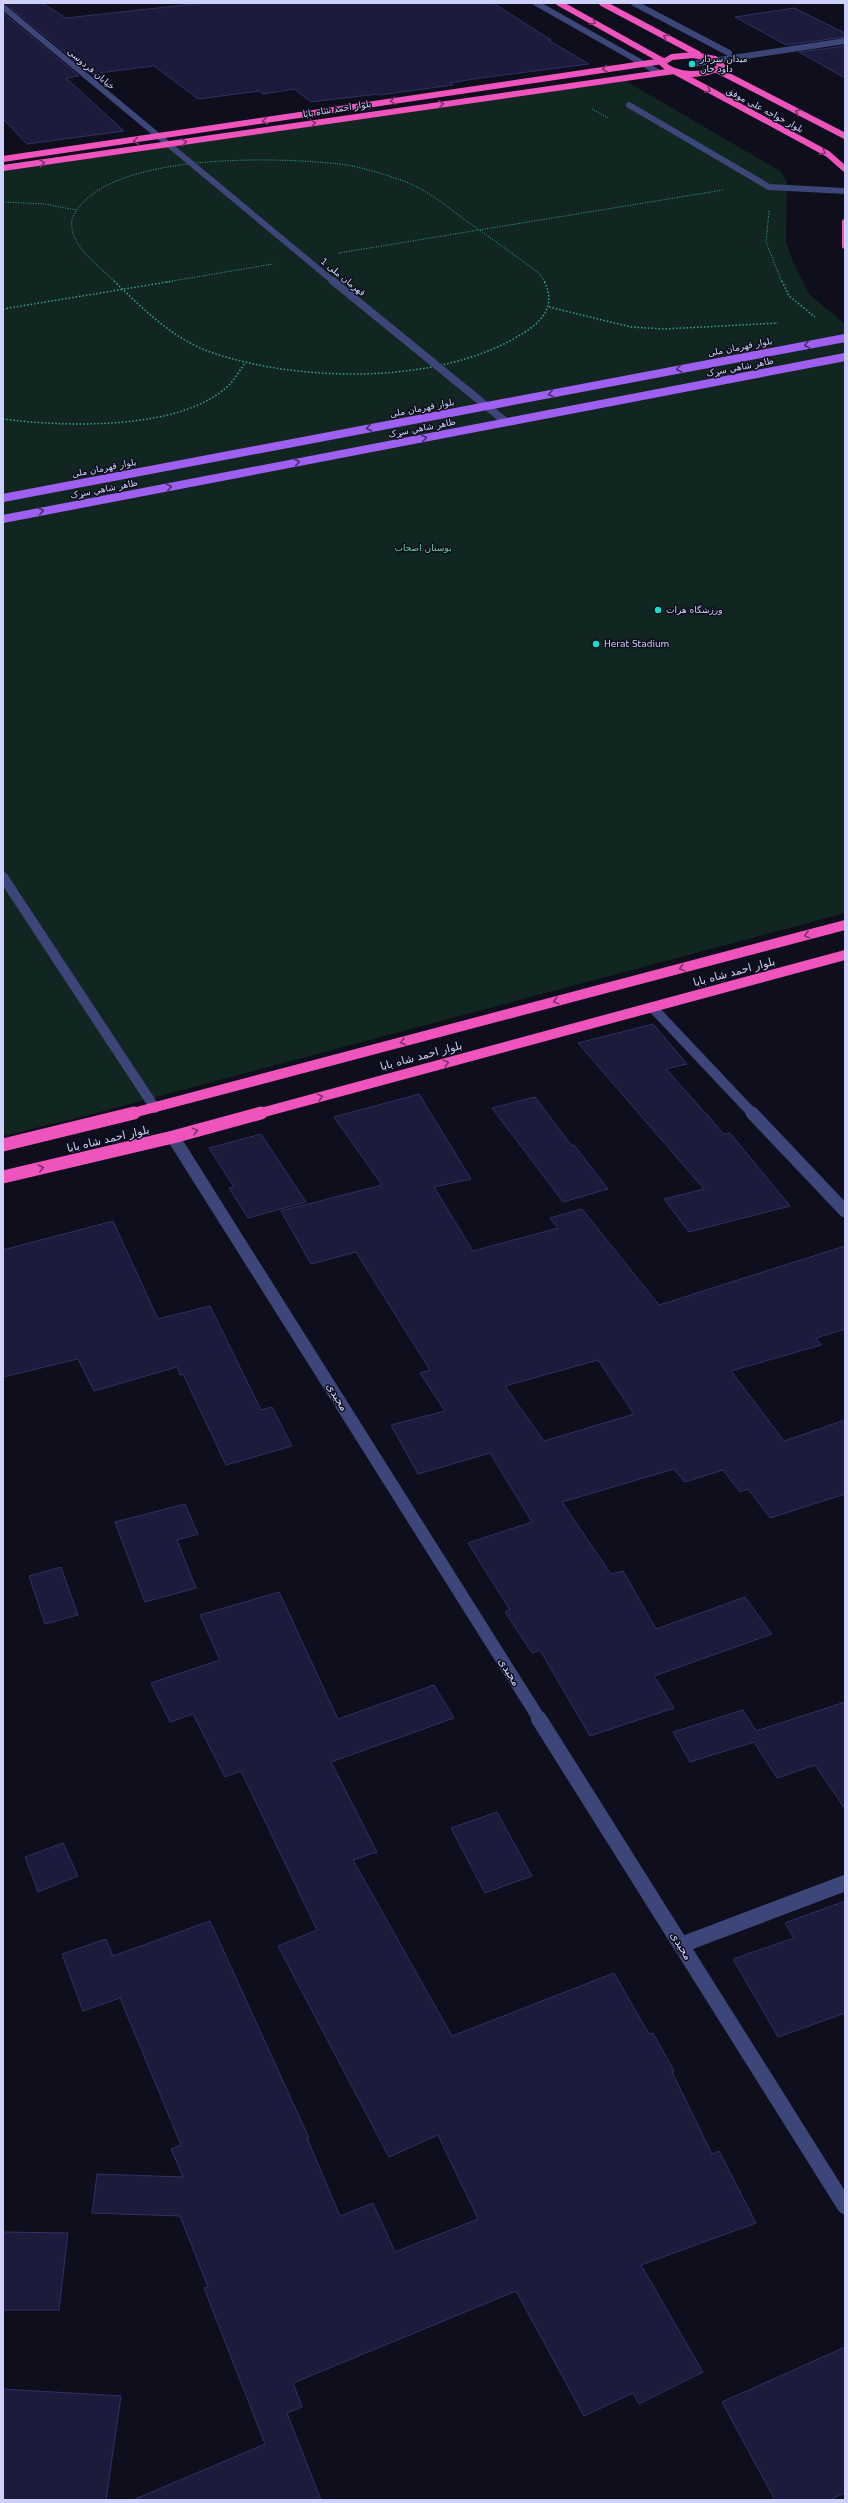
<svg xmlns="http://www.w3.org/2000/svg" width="848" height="2503" font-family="'DejaVu Sans','Noto Naskh Arabic',sans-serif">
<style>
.green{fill:#112621}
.building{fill:#1c1b3c;stroke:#303066;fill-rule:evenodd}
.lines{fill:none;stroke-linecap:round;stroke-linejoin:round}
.path-far1{stroke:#38a489;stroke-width:1;stroke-dasharray:1 1.5;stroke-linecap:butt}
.path{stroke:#38a489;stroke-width:1.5;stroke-dasharray:1.5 2;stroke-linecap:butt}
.minor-far4{stroke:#3d4678;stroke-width:6}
.minor-far3{stroke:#3d4678;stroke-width:8}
.minor-far2{stroke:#3d4678;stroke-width:10}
.minor-far1{stroke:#3d4678;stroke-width:13}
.minor{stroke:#3d4678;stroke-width:16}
.major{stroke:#9f5ff0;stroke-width:8}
.highway-far2{stroke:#ef54bc;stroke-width:6}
.highway-far1{stroke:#ef54bc;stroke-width:10}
.highway{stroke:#ef54bc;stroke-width:13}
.oneway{stroke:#7e316c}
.oneway2{stroke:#482e71}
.poi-dot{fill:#15e0ce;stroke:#0e0e1d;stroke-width:1.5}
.labels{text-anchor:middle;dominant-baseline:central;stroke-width:3;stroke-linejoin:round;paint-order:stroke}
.far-poi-label{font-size:9px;fill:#ced1fa;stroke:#0e0e1d;text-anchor:start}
.far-street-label{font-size:9px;fill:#ced1fa;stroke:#0e0e1d}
.far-park-label{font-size:9px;fill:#62d3a1;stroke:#0e0e1d}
.street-label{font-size:11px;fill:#ced1fa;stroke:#0e0e1d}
</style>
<rect width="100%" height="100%" fill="#0e0e1d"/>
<path class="green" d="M624 80 780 171 787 182 786 242 793 262 809 294 845 324V913L85 1116 3 1136V170Z"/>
<g class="building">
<path d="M5 3H42L66 18 203 3H493L551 40H548L589 64 473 79 450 83 453 85 380 95 378 94 311 102 294 89 263 94 259 91 198 99 154 66 91 74Z"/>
<path d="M794 8 845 33V37L786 45 735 17Z"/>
<path d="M3 13 79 76 66 78 124 131 27 144 3 119Z"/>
<path d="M845 46V78L799 52Z"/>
<path d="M653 1024 687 1064 666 1069 724 1134 730 1133 790 1206 689 1232 664 1199 704 1189 578 1043Z"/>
<path d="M419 1094 471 1179 434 1187 473 1251 558 1228 550 1218 582 1209 659 1305 845 1246V1329L816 1338 821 1345 731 1371 784 1441 845 1420V1494L770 1518 748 1489 740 1492 723 1470 685 1482 674 1469 562 1502 611 1574 623 1571 656 1629 745 1597 772 1634 654 1676 674 1708 590 1736 540 1650 532 1653 505 1612 510 1610 468 1543 532 1522 490 1453 418 1474 391 1425 445 1411 420 1373 430 1370 356 1252 311 1264 281 1211 382 1185 334 1117ZM598 1360 634 1414 544 1441 505 1386Z"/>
<path d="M535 1097 572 1146 574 1145 608 1189 563 1202 492 1108Z"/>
<path d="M261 1134 306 1202 248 1218 229 1188 234 1187 209 1148Z"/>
<path d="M113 1221 158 1319 210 1306 261 1410 272 1407 292 1446 226 1465 183 1374 180 1375 177 1367 94 1391 78 1359 3 1377V1250Z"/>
<path d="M185 1504 198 1534 177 1540 196 1588 145 1602 115 1522Z"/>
<path d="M61 1567 78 1615 45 1624 29 1576Z"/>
<path d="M279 1592 338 1719 434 1685 454 1718 331 1762 377 1852 353 1860 452 2036 614 1973 649 2034 653 2033 674 2071 672 2072 712 2154 719 2151 756 2223 641 2265 703 2372 639 2404 633 2393 584 2416 516 2291 293 2383 302 2407 287 2413 321 2500H133L265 2444 204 2288 208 2287 180 2216 92 2213 97 2174 183 2177 171 2149 181 2145 120 1998 83 2011 62 1954 106 1939 113 1956 210 1921 309 2138H307L340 2216 373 2203 395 2252 478 2219 438 2135 389 2157 278 1946 317 1930 241 1771 225 1777 193 1714 170 1722 151 1683 220 1660 200 1615Z"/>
<path d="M845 1702V1809L815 1765 777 1778 754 1742 690 1762 673 1732 743 1710 756 1731Z"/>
<path d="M497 1812 532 1876 485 1893 451 1828Z"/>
<path d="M63 1843 78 1876 38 1892 25 1857Z"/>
<path d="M845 1901V2013L778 2037 733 1959 794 1938 785 1923Z"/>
<path d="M3 2232 68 2233 59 2310H3Z"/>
<path d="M845 2347V2493L829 2500H775L722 2402Z"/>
<path d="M3 2389 121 2396 106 2500H3Z"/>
</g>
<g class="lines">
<g class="path-far1">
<path d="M592 109 608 118"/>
<path d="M3 202 44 204 76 210"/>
<path d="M769 211 766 242 782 282"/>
<path d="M339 253 723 190"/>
<path d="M115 282C99 265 68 246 72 219 100 151 279 157 339 164 358 166 380 173 398 179 423 187 444 204 465 220 490 237 514 255 539 273L545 282"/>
<path d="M167 282 273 264"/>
</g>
<g class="path">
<path d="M114 281C143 309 174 340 213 353 303 383 444 385 525 332 544 320 556 304 544 281"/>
<path d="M782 281 789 296 815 317"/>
<path d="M549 307 631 327 664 329 778 323"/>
<path d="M3 309 173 281"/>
<path d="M3 419C64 427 182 431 229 385 235 379 240 370 245 363"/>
</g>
<g class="minor-far4">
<path d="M536 3 658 72"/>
<path d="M634 3 729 53"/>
<path d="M3 7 334 282"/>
<path d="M692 64 845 41"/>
<path d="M629 105 769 187 845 191"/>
</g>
<path class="minor-far3" d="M333 281 506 422"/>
<g class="minor-far2">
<path d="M3 877 155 1108"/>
<path d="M652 1007 753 1114"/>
</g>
<g class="minor-far1">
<path d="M752 1113 845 1211"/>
<path d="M173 1137 540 1720"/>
</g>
<g class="minor">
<path d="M539 1719 845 2206"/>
<path d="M681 1945 845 1883"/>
</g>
<g class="major">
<path d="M3 498 845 338"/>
<path d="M3 519 845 357"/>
</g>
<g class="highway-far2">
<path d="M559 3 663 61"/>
<path d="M602 3 698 54"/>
<path d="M693 55 715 59 722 66C706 76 676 78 662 63L672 57Z"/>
<path d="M717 70 845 136"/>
<path d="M3 159 663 61"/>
<path d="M3 168 674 71 828 154 845 169"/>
<path d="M845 222V246"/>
</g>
<g class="highway-far1">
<path d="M129 1114 845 925"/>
<path d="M257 1114 845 955"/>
</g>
<g class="highway">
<path d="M3 1145 134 1113"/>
<path d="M3 1177 173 1137 261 1113"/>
</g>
</g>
<defs><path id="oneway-chevron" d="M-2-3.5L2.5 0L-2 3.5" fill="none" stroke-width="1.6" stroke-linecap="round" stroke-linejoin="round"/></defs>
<g class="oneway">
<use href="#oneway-chevron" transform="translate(593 22) rotate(29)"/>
<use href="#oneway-chevron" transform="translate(666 37) rotate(-152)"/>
<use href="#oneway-chevron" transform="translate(605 69) rotate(171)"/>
<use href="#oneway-chevron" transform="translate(708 90) rotate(28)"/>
<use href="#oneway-chevron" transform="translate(393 101) rotate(171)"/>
<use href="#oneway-chevron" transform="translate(441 104) rotate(-9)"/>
<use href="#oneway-chevron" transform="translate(798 112) rotate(-152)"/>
<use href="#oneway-chevron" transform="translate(265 121) rotate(171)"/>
<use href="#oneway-chevron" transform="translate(313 123) rotate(-9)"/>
<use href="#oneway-chevron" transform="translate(136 141) rotate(172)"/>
<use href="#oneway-chevron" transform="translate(184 142) rotate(-9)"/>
<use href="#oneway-chevron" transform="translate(823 152) rotate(29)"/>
<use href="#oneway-chevron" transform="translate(42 163) rotate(-8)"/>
<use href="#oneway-chevron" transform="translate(807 935) rotate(165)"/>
<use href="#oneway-chevron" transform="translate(682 968) rotate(165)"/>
<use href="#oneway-chevron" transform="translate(556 1001) rotate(165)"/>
<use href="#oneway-chevron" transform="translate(403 1042) rotate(165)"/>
<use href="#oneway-chevron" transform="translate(446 1063) rotate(-15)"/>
<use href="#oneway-chevron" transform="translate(320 1097) rotate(-15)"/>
<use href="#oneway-chevron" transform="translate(195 1131) rotate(-15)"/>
<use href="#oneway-chevron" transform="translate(41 1168) rotate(-13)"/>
</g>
<g class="oneway2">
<use href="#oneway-chevron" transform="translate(807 345) rotate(169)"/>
<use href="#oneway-chevron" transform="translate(679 369) rotate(169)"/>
<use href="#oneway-chevron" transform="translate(551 394) rotate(169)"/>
<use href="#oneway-chevron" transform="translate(369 428) rotate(169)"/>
<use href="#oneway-chevron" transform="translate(424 438) rotate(-11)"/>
<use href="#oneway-chevron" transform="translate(297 462) rotate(-11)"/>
<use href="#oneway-chevron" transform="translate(169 487) rotate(-11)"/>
<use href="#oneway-chevron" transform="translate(41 511) rotate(-11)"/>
</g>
<g class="poi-dot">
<circle cx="692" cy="64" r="4"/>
<circle cx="658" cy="610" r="4"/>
<circle cx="596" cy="644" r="4"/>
</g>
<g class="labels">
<g class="far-poi-label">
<text x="700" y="59">میدان سردار<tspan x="700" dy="10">داود خان</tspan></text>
<text x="666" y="610">ورزشگاه هرات</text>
<text x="604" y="644">Herat Stadium</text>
</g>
<g class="far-street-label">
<text transform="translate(91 69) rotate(40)">خیابان فردوسی</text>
<text transform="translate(337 109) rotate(-9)">بلوار احمد شاه بابا</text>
<text transform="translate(765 110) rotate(28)">بلوار خواجه علی موفق</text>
<text transform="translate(343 277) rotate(39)">قهرمان ملی 1</text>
<text transform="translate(740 347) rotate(-11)">بلوار قهرمان ملی</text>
<text transform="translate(740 367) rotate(-11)">ظاهر شاهي سړک</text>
<text transform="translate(422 408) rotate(-11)">بلوار قهرمان ملی</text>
<text transform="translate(422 428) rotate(-11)">ظاهر شاهي سړک</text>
<text transform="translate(104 468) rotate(-11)">بلوار قهرمان ملی</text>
<text transform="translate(104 489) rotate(-11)">ظاهر شاهي سړک</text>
</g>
<g class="far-park-label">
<text x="423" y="548">بوستان اصحاب</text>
</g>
<g class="street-label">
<text transform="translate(734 972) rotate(-15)">بلوار احمد شاه بابا</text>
<text transform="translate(421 1056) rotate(-15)">بلوار احمد شاه بابا</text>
<text transform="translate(108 1139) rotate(-13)">بلوار احمد شاه بابا</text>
<text transform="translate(337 1397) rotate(58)">مجیدی</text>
<text transform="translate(509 1672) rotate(58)">مجیدی</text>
<text transform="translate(681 1946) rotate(58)">مجیدی</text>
</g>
</g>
<rect width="848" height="2503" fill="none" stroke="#ced1fa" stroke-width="8"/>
</svg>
